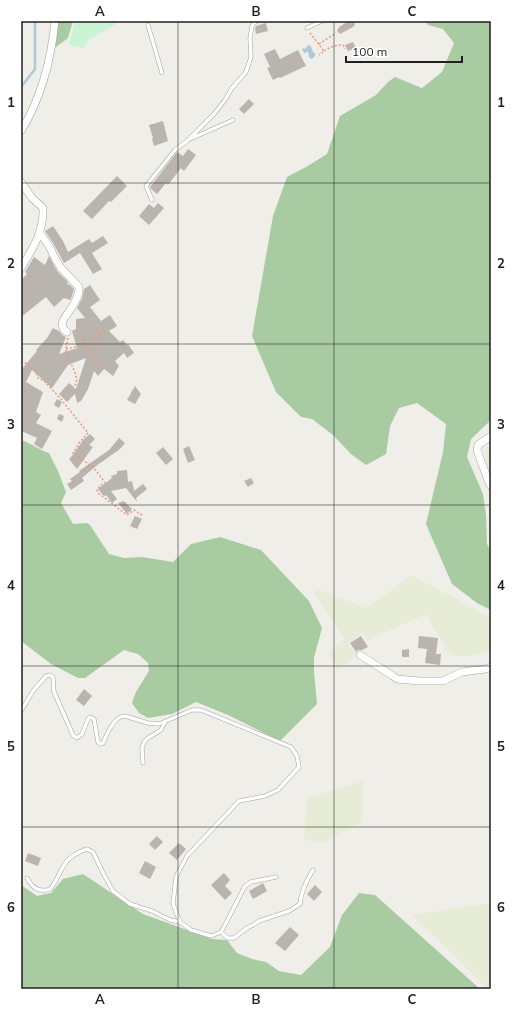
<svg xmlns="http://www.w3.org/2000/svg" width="512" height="1010" font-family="Mulish,sans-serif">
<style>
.farmland{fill:#e7ecd6}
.forest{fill:#a8cba2}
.park{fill:#cbf4d4}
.water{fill:#aec9d8}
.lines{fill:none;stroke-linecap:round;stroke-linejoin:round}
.stream{stroke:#aec9d8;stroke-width:2.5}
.building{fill:#b9b5ae}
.lane-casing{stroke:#a2a2a2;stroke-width:4.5}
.street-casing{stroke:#a2a2a2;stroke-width:8}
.path{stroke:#eb997e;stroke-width:1.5;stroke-dasharray:2 2;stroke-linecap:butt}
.lane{stroke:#fff;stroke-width:3.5}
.street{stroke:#fff;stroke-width:7}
.grid{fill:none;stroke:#212121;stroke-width:1;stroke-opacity:0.55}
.neatline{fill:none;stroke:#212121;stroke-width:1.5}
.grid-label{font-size:13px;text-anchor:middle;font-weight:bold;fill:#212121}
</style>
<rect width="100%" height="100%" fill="#f0eee8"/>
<g class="farmland">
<path d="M491 447V473L486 464V451Z"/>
<path d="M412 575 491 618V650L490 651 465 657 455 655 447 651 426 614 368 640 362 633 348 643 356 656 337 669 329 653 344 639 314 592 317 589 367 608Z"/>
<path d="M363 781 362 822 325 842 304 840 307 798Z"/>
<path d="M491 903V989H488L412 915Z"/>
</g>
<g class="forest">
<path d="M56 21H73L68 38 56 47 54 44Z"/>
<path d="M425 21H491V420L471 439 467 457 483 494 486 515 487 544 491 552V610L477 603 452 584 426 524 443 452 446 424 417 403 399 408 390 426 386 454 366 465 351 454 333 435 312 419 301 417 276 392 252 336 273 216 287 177 306 167 327 154 340 116 376 95 388 82 395 77 422 88 442 72 454 43 443 29 428 25Z"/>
<path d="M21 440C31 443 39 450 49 453L58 471 66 492 61 503 73 524 87 523 90 525 109 554 124 558 142 557 173 562 191 544 220 537 261 550 309 601 322 628 314 658V672L317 704 280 741 228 715 196 702 172 714 148 718 139 713 132 703 136 692 149 671 148 663 138 654 124 650 85 678H78L51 664 21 641Z"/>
<path d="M83 874 143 914 212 939 227 940 237 953 252 959 266 962 279 971 301 975 330 947 342 915 359 893 375 895 480 989H21V885L37 896 51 893 63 879Z"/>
</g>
<path class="park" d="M75 21H114L115 25 90 39 83 48 73 46 69 44Z"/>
<path class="water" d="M308 45 311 46 313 52 315 53V56L313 58 311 59 309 57 308 52 307 51 306 53H304L302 49V48L305 49Z"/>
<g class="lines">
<path class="stream" d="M21 87 35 69V21"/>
</g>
<g class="building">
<path d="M349 21 354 22 355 25 353 27 342 33 340 34 337 31 339 27Z"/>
<path d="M266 23 268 31 256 34 255 29 256 26Z"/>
<path d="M353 42 356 48 348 51 345 45Z"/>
<path d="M275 49 280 59 298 50 306 66 280 78 279 77 273 80 267 68 270 67 264 54Z"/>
<path d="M249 99 254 104 244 114 239 109Z"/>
<path d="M163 121 168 141 154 146 152 139 153 138 149 125Z"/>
<path d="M188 149 196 155 184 171 181 168 168 185 166 183 157 194 151 189 150 187 177 152 183 156Z"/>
<path d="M117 176 127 186 111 202 109 201 92 219 83 211Z"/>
<path d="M158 203 164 208 149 225 139 216 149 204 154 208Z"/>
<path d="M53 226 63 241 68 252 89 239 92 243 103 236 108 243 92 253 102 269 93 274 80 253 64 263 53 243 45 231Z"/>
<path d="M49 256 57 271 68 282 67 284 70 285 74 289 71 299 70 300 64 298 54 307 46 297 21 317V280L27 274 25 272 34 257 45 265Z"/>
<path d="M90 285 100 300 90 307 101 321 110 315 117 326 109 331 120 342 123 340 127 345 128 344 134 353 127 358 124 353 115 361 119 366 113 376 104 369 98 376 94 371 88 389 81 401 77 403 75 394 67 402 59 394 69 383 76 389 86 358 68 365 52 388 32 370 26 382 43 392 36 412 41 415 36 423 52 431 42 449 34 444 37 438 21 431V370L37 351 36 350 47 338 53 328 59 331 62 335 66 337 59 354 77 348 72 331 76 329V319L85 318 77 308 82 299 84 289Z"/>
<path d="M135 386 141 394 135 404 127 400Z"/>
<path d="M57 399 62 402 59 408 54 405Z"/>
<path d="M59 414 64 416 62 422 57 419Z"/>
<path d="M90 434 95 439 89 445 93 447 77 469 69 459 72 456 83 440Z"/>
<path d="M119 438 125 443 120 449 96 466 82 478 84 481 71 490 67 484 72 481 70 479 80 472 79 471 109 450Z"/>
<path d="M189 446 195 460 188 463 183 449Z"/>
<path d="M163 447 173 459 166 465 156 453Z"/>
<path d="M127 470 128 482 132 481 134 491 143 484 147 489 136 498 137 502 126 488 111 491 117 499 112 503 106 495 104 496 98 489 112 478 111 476 117 474V471Z"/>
<path d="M251 478 254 483 248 487 244 481Z"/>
<path d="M124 501 132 509 127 514 118 503Z"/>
<path d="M135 516 142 519 137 529 130 526Z"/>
<path d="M361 636 368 647 362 650H358L356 652 350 643Z"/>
<path d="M419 636 438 638 436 654H441L440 665 425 663 427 649 418 648Z"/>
<path d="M409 649V657H402V650Z"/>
<path d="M84 689 92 696 84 706 76 700Z"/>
<path d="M157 836 163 842 155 850 149 844Z"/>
<path d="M179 843 186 849 177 860 169 853Z"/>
<path d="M28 853 41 858 38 866 25 861Z"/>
<path d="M145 861 156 867 150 879 139 873Z"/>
<path d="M224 873 230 880 225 886 232 893 225 900 211 885Z"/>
<path d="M263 883 267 891 253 899 249 891Z"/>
<path d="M315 885 322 892 314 901 307 894Z"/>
<path d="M290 927 299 935 285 951 275 943Z"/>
</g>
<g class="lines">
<g class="lane-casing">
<g id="lane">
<path d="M148 25 162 73"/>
<path d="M307 28 322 21"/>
<path d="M190 139 233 120"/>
<path d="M152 200 146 186 175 150 187 141 214 114 225 100 232 88 246 72 251 57 250 38 252 26 256 21"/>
<path d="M21 711 33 691 46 676 50 675 53 677 54 692 73 735 77 738 82 734 88 719 90 717 94 719 98 742 100 744 103 743C107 734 114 716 125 716L148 723 159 724 192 710H201L291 747 297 756 299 767 278 790 265 796 239 801 187 856 176 877 173 904 180 922 191 930 211 936 221 932 225 925 245 886 251 882 276 877"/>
<path d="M143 763 142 748 144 742 148 738 161 730 165 722"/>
<path d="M27 878C30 884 33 888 40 890 43 890 47 891 50 889 57 883 61 865 70 858 75 854 81 851 87 849L93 852 104 875 113 891 130 904 152 911 170 920 180 922"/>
<path d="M221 932 225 936 228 938H234L247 928 253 925 259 921 289 911 300 904C301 891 306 881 313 870"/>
</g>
</g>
<g class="street-casing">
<g id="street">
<path d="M21 131C42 97 51 61 55 21"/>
<path d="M21 182 32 198 43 208C44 232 33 248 21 268"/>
<path d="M40 233 49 246 56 260 61 268 79 287C80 296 73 306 68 313 66 316 64 318 63 321 61 325 63 330 67 332"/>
<path d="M491 436 478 445 477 450 489 483 491 486"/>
<path d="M360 655 393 676 397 679 420 681H443L462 672 486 669 491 667"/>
</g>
</g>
<g class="path">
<path d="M310 33 324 51 319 55"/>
<path d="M319 44 336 33"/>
<path d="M324 51C330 47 336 45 343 45L345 49"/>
<path d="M93 325 100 334 98 338"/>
<path d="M100 334 106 329"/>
<path d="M83 335 85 346 88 347 98 338 103 344"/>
<path d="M68 338C67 342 66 347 66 351 68 363 82 376 74 387"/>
<path d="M66 349 75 347 85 346 92 357 102 367"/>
<path d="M21 361C28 363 37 371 38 378L44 381 60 398 88 433 79 443 73 453 93 467 104 481 105 483 101 485 97 490 98 493 127 515 134 510 142 515"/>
</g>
<use href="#lane" class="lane"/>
<use href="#street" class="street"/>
</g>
<path class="grid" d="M178 21V989M334 21V989M21 183H491M21 344H491M21 505H491M21 666H491M21 827H491"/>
<rect width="512" height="1010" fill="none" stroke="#ffffff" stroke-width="44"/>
<path d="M346 56v6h116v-6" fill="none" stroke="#212121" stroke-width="2"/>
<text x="352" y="56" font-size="12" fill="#212121" stroke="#ffffff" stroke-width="3" paint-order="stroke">100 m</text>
<rect x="22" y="22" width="468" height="966" class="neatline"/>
<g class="grid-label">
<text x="100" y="16">A</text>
<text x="256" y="16">B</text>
<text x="412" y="16">C</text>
<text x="11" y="107">1</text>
<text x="501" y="107">1</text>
<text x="11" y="268">2</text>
<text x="501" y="268">2</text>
<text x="11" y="429">3</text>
<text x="501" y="429">3</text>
<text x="11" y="590">4</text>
<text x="501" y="590">4</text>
<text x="11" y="751">5</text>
<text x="501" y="751">5</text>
<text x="11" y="912">6</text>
<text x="501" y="912">6</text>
<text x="100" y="1004">A</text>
<text x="256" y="1004">B</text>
<text x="412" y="1004">C</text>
</g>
</svg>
